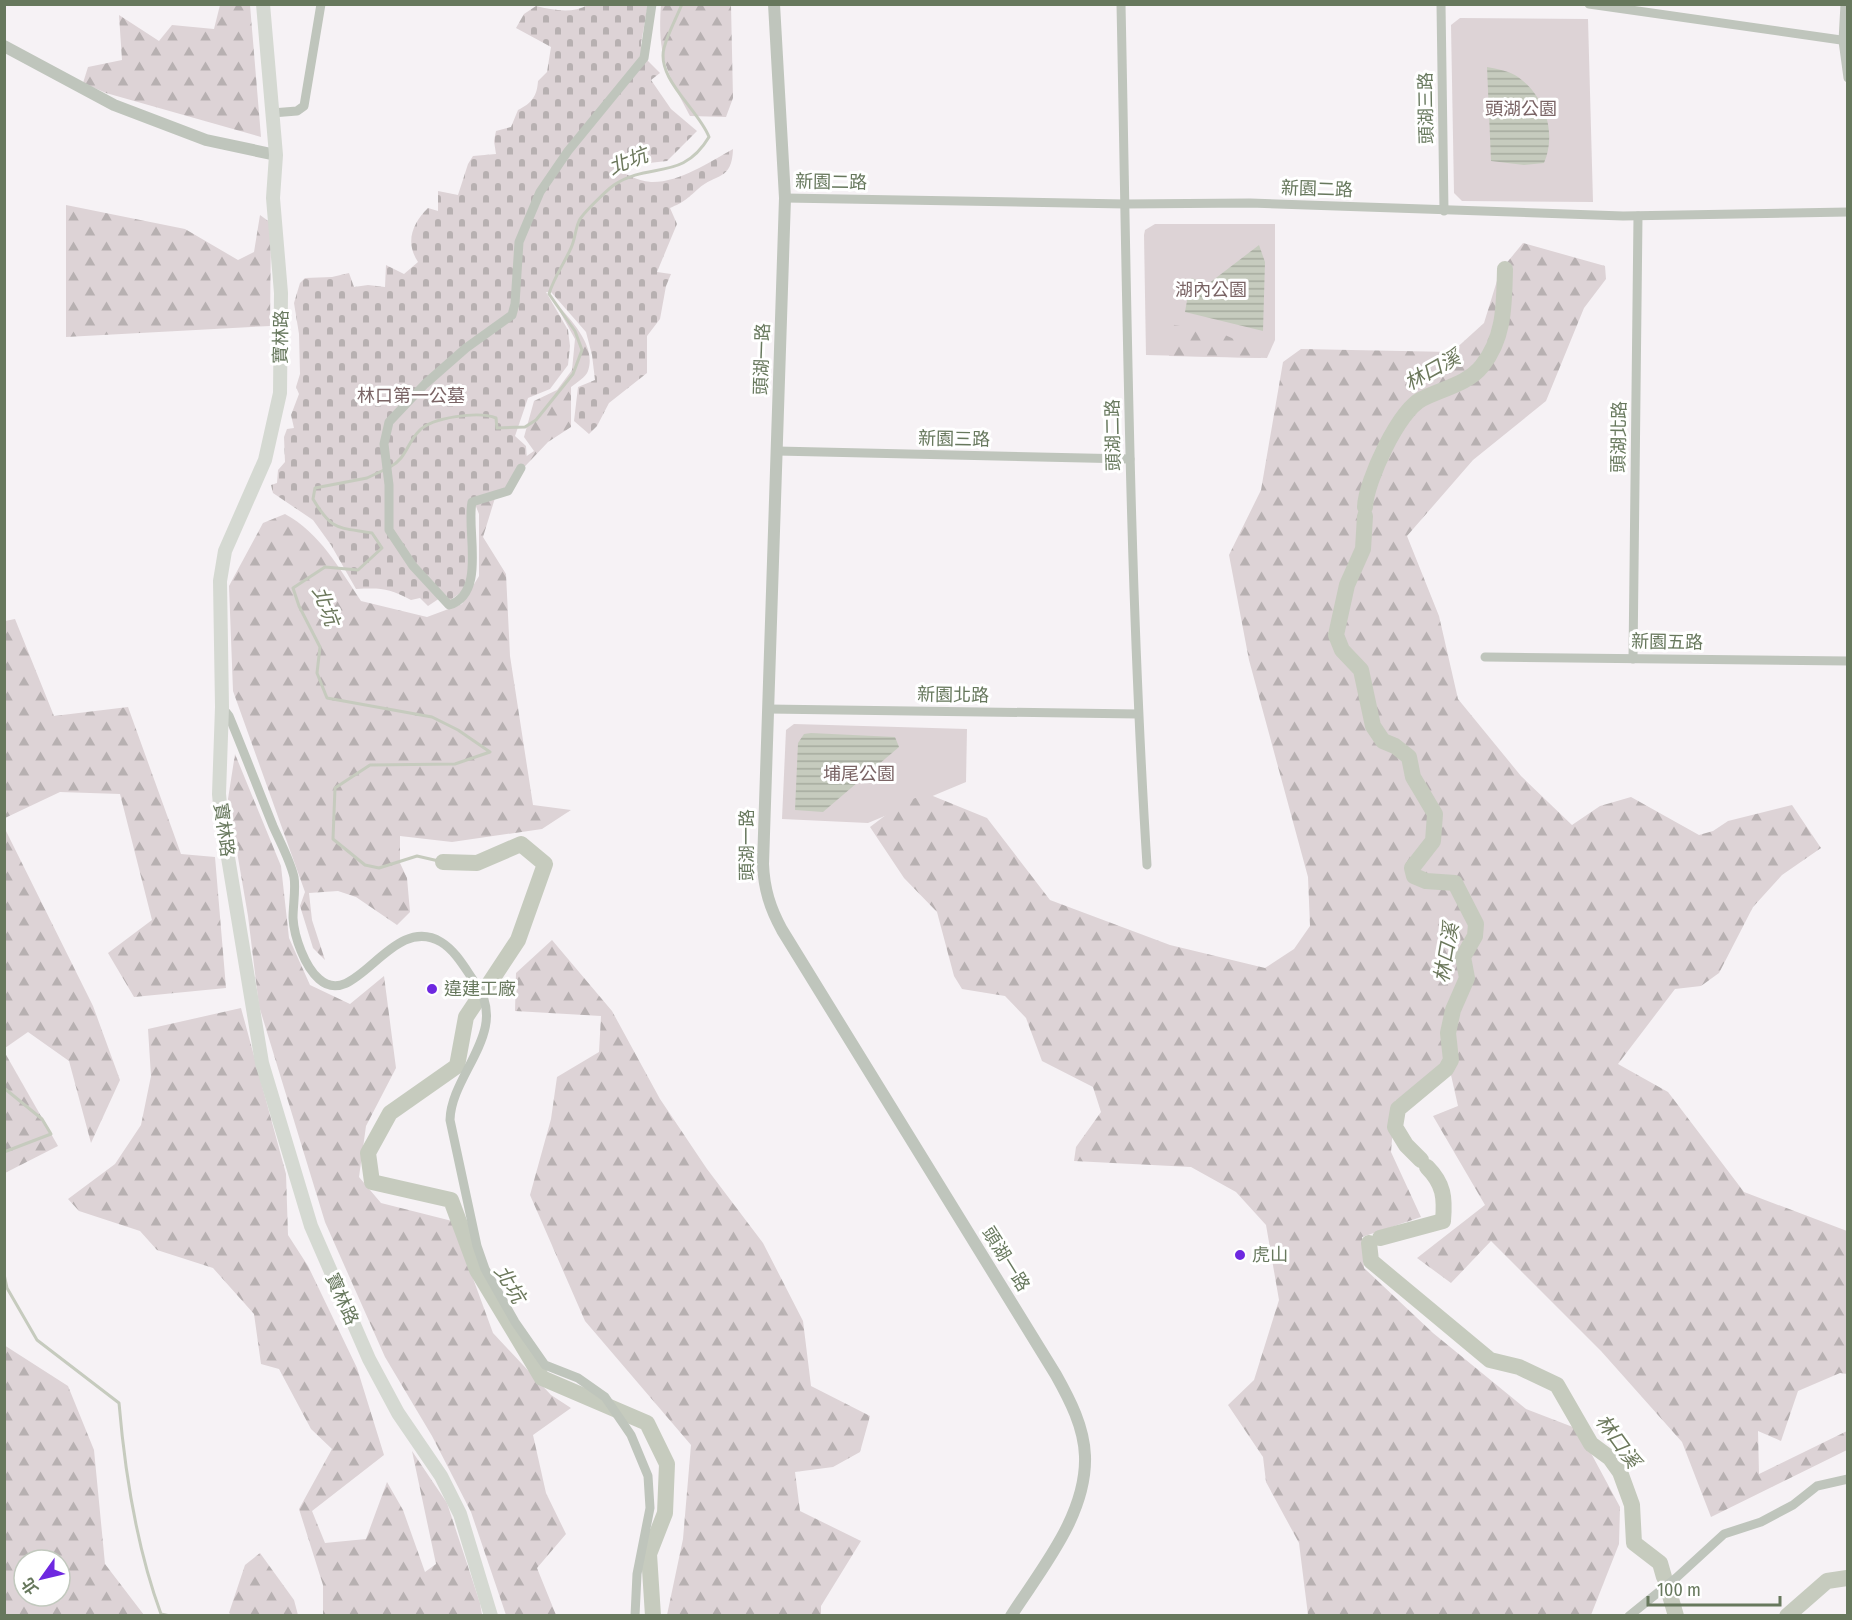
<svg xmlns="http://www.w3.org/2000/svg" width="1852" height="1620" font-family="'Fira Sans Condensed','Noto Sans TC',sans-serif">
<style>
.green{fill:#ddd3d6}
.forest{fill:url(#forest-firs);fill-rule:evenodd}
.cemetery{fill:url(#cemetery-stones)}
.water{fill:url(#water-rules)}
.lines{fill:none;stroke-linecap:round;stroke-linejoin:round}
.stream{stroke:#c6cbbe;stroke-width:3}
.river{stroke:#c6cbbe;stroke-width:16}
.minor{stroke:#bfc5bc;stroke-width:9}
.tertiary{stroke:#bfc5bc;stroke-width:12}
.secondary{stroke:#d5d9d2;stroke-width:14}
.poi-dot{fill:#6e28e0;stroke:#fff;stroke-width:2}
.labels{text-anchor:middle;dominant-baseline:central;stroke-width:6;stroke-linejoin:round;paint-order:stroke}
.street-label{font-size:18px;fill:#67785d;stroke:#fff}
.park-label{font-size:18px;fill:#7a6465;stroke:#fff}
.poi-label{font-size:18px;fill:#67785d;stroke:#fff;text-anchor:start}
.water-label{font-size:20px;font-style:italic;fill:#6c785c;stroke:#fff}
</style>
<defs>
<pattern id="forest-firs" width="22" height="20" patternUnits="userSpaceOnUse" patternTransform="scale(1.5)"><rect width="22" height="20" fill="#ddd3d6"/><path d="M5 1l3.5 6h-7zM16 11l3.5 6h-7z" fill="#b7b0b1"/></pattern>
<pattern id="cemetery-stones" width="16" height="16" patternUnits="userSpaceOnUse" patternTransform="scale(1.5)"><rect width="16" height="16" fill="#ddd3d6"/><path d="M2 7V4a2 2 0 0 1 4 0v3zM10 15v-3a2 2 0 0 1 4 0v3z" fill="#b7b0b1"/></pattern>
<pattern id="water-rules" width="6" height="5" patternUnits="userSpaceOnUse" patternTransform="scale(1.5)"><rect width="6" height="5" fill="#c6cbbe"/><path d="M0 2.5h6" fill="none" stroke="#a5aa9e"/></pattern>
</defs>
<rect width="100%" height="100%" fill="#f6f2f5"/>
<g class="green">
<path d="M1460 18 1588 19 1593 202 1462 201 1454 193 1451 25Z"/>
<path d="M1155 224H1275V340L1267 358 1146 355 1144 235 1145 230Z"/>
<path d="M794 724 967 729 966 782 868 823 782 819 786 730Z"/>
</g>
<g class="forest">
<path d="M220 5H250L261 137 106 93 83 83 88 67 122 60 119 15 159 41 172 25 214 29Z"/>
<path d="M661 5H731L733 98 726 117 690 116C667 72 657 56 661 5Z"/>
<path d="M66 205 185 229 238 260 254 252 260 215 271 223 270 326 66 337Z"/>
<path d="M1523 243 1605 266 1606 279 1584 308 1546 401 1473 460 1407 536 1439 616 1458 699 1521 776 1572 825 1600 806 1631 797 1699 835 1713 831 1728 821 1792 805 1821 848 1782 875 1753 907 1719 973 1701 986 1675 989 1618 1064 1668 1092 1744 1192 1847 1231V1374L1840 1373 1798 1391 1781 1441 1758 1431 1759 1474 1847 1431V1450L1711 1517 1682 1442 1601 1351 1491 1241 1451 1283 1417 1258 1485 1205 1433 1116 1458 1106 1451 1075 1395 1101 1391 1152 1421 1217 1362 1237 1364 1268 1433 1333 1526 1409 1578 1429 1620 1507 1619 1544 1591 1615H1308L1299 1543 1266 1482 1263 1457 1228 1405 1254 1380 1279 1300 1266 1225 1236 1192 1191 1167 1074 1161 1076 1147 1101 1112 1093 1087 1042 1061 1026 1018 1005 996 962 989 954 976 937 912 904 878 870 827 903 802 928 794 987 818 1050 900 1170 945 1265 968 1294 949 1310 926 1308 877 1249 660 1229 555 1261 490 1283 362 1301 349 1452 352 1484 323 1500 271Z"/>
<path d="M554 301C569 318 597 345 588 371 586 377 576 383 571 387V427L548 442 495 498 483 537 506 574 510 656 533 805 571 810 542 829 452 842 400 836V863L407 878 410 912 397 925 356 897 338 891 309 893 312 920 325 960 313 948 300 906 305 892 233 691 229 586 263 523 285 514C320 533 339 568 361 601L427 617 462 604 479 576V514L471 494 534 451 524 437 534 401 557 390 572 370 575 339Z"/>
<path d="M1170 324 1225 335 1261 351V358L1169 356Z"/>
<path d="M15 619 54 716 128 707 181 854 215 857 226 988 134 997 108 953 152 920 120 794 60 792 5 818V621Z"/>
<path d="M235 754 281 866 289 938 310 985 350 1004 384 976 396 1068 366 1126 359 1177 381 1203 452 1221 493 1333 551 1395 571 1408 533 1435 546 1493 566 1534 537 1568 556 1615H506L471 1512 432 1436 385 1357 325 1222 259 1006 248 916 228 799Z"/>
<path d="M4 827 93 1006 120 1080 91 1143 69 1061 28 1032 5 1048Z"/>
<path d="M552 940 612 1011 660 1099 707 1169 763 1243 803 1321 811 1386 870 1416 860 1452 833 1467 795 1472 800 1511 861 1541 821 1606V1615H667L683 1539 691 1445 585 1321 530 1195 551 1119 557 1077 599 1052 601 1016 515 1011 516 973Z"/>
<path d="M241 1008 286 1174 288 1235 308 1266 357 1368 384 1455 312 1511 325 1543 366 1539 387 1482 403 1510 425 1572 436 1564 412 1451 447 1503 480 1603 482 1615H323V1585L299 1509 332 1449 311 1429 279 1369 261 1364 254 1314 213 1268 157 1250 140 1231 79 1211 68 1199 115 1164 141 1125 151 1076 148 1029Z"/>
<path d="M5 1053 58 1146 5 1173H4Z"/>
<path d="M4 1345 68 1386 94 1450 105 1564 144 1615H5ZM24 1560H60V1596H24Z"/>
<path d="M260 1553 294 1600 298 1615 233 1616 229 1613 245 1565Z"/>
</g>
<path class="cemetery" d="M588 5H648L641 43 642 55 660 73 651 80 671 109 697 131 667 161 640 164 615 160 612 166C624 173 636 181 651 182 678 183 710 162 733 149 732 181 716 173 698 189 687 199 684 202 670 208L677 224 657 272 671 274 666 286 660 319 647 336V373L609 403 597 426 589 434 574 421 578 387 595 380 592 355 586 332 551 292H546L568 330 570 346 568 365 550 389 528 398 515 436 526 446 527 460 507 488 469 510 473 549 467 588 449 601 440 598 428 606 420 598 411 600C388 588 382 588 356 589L331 545 313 520 273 493 271 485 277 483 278 470 285 462 284 437 287 429 294 428 291 415 299 394 296 387 300 374 299 334 294 303 300 283 305 278 332 277 349 273 354 287 368 285 385 287 386 265 404 274 418 262C405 242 412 224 428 208L438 211V191L458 195 468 164 473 156 496 154 494 141 496 131 511 127 518 110C532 103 537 96 538 81L547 72 551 47 516 28 524 14 536 6C553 10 572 14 588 5Z"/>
<g class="water">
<path d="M1487 67C1497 69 1510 71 1518 77 1545 96 1557 133 1544 163L1524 165 1491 161Z"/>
<path d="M1259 245 1265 262 1263 331 1185 312 1191 278 1208 284Z"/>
<path d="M811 733 895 737 899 747 823 812 795 810 798 743 804 734Z"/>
</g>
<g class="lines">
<g class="stream">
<path d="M390 467C406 459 407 443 419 431 432 417 479 411 496 418L497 428 525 427 536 420 573 374 582 350 575 331 549 294C554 277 564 264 571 248 575 240 575 230 579 221 582 214 607 190 614 185 650 161 682 182 709 137 699 110 656 79 664 48 668 33 676 19 682 4"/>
<path d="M384 470 367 478 315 488 313 499C332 531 337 527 372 533L382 548 358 570 325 567 293 588 299 606 320 647 317 673 327 698 432 717 458 730 490 752 455 764 370 765 335 788 333 839 365 865 379 868 417 856 443 862"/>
<path d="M4 1088 42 1119 51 1134 4 1152"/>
<path d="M4 1274 7 1288 37 1340 119 1403C125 1474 136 1546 161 1614L170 1616"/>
</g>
<g class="river">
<path d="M1365 507C1366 481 1399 410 1422 399 1441 389 1468 384 1482 366 1505 337 1504 304 1505 269"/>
<path d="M1365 516 1363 549 1347 585 1336 635 1342 650 1361 670 1373 726 1383 741 1395 746 1409 757 1413 777 1435 814 1433 841 1412 868 1414 876 1426 881 1455 883 1476 924 1475 936 1463 957 1467 978 1453 1010 1448 1033 1451 1060 1446 1069 1398 1109 1395 1127 1406 1145 1421 1160"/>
<path d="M443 862 477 863 521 844 545 864 518 940 487 987"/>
<path d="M476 1002 466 1017 457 1066 390 1113 368 1153 372 1182 451 1200 477 1270 542 1378 647 1423 667 1464 665 1513 649 1554 653 1616"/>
<path d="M1380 1238 1443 1221C1445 1198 1444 1184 1427 1167"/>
<path d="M1369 1243 1371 1261 1490 1360 1519 1367 1557 1385 1591 1444 1610 1458 1620 1472 1632 1505 1634 1543 1660 1563 1664 1577"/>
<path d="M1669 1592 1676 1616"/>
<path d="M1787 1616 1827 1581 1847 1578"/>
</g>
<g class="minor">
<path d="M1121 4C1127 291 1129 578 1147 865"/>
<path d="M1441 4 1444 211"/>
<path d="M1589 4 1848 41"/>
<path d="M1845 4 1843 41 1848 78"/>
<path d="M272 113 297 111 304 106 321 4"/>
<path d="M785 198 1125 204 1250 203 1623 216 1848 212"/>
<path d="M777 451 1130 459"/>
<path d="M521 468 508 491 472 502C466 530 487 594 449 605L413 566 389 530V485L384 444 389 422 425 384 466 348 512 315 515 304 519 242 540 192 568 151 644 58 652 4"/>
<path d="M1485 657 1848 661"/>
<path d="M1633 659 1638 216"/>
<path d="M222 707 229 716C244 752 258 789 273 826 280 842 290 860 294 877 296 889 293 905 293 918 294 937 305 967 319 979 356 1012 391 912 441 942 456 951 466 970 476 984 510 1031 451 1074 450 1120L477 1246 485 1269 515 1322 545 1365 578 1378 605 1397 631 1435 648 1476 650 1508 637 1574 635 1616"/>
<path d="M768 709 1138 714"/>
<path d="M1629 1616 1676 1578 1724 1534 1761 1522 1793 1505 1817 1486 1848 1479"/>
</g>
<g class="tertiary">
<path d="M774 4 785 198 763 864C764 889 770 908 782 930L1056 1375C1070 1400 1084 1427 1085 1456 1087 1515 1041 1569 1011 1616"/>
<path d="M4 46 114 105 206 140 276 155"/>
</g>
<path class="secondary" d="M263 4 276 155 273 198 281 293 280 393 265 460 225 551 220 581 222 707 219 794 221 815 262 1063 311 1226 369 1359 398 1413 441 1476 460 1514 491 1616"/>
</g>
<g class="poi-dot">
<circle cx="432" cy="989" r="6"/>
<circle cx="1240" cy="1255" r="6"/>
</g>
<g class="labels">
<g class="street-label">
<text transform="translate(1426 108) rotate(-91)">頭湖三路</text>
<text transform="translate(831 182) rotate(1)">新園二路</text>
<text transform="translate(1317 189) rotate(2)">新園二路</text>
<text transform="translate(281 337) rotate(-89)">寶林路</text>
<text transform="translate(762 359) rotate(-88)">頭湖一路</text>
<text transform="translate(1113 435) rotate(-91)">頭湖二路</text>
<text transform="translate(1619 437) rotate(-89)">頭湖北路</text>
<text transform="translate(954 439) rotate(1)">新園三路</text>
<text transform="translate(1667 642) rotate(1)">新園五路</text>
<text transform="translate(953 695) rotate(1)">新園北路</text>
<text transform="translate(224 830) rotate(82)">寶林路</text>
<text transform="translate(747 845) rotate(-90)">頭湖一路</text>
<text transform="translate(1006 1259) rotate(58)">頭湖一路</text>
<text transform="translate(342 1299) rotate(66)">寶林路</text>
</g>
<g class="park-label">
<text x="1521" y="109">頭湖公園</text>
<text x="1211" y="290">湖內公園</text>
<text x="411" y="396">林口第一公墓</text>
<text x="859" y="774">埔尾公園</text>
</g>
<g class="poi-label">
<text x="444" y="989">違建工廠</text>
<text x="1252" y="1255">虎山</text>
</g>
<g class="water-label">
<text transform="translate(628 161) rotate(-21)">北坑</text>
<text transform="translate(1432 370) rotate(-29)">林口溪</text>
<text transform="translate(326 606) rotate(69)">北坑</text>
<text transform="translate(1446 953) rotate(-80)">林口溪</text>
<text transform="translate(510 1284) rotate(59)">北坑</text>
<text transform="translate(1618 1441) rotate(54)">林口溪</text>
</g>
</g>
<rect width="1852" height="1620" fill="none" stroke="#67785d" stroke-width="12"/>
<g transform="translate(42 1578) rotate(236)"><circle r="28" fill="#ffffff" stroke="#c2c9be" stroke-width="1.5"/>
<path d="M0-4.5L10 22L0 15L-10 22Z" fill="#6e28e0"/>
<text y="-9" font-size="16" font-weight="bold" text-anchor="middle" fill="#67785d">北</text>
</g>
<path d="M1648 1596v9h132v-9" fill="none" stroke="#67785d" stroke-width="3"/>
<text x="1657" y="1596" font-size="18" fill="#67785d" stroke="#ffffff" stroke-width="4.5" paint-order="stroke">100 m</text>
</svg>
